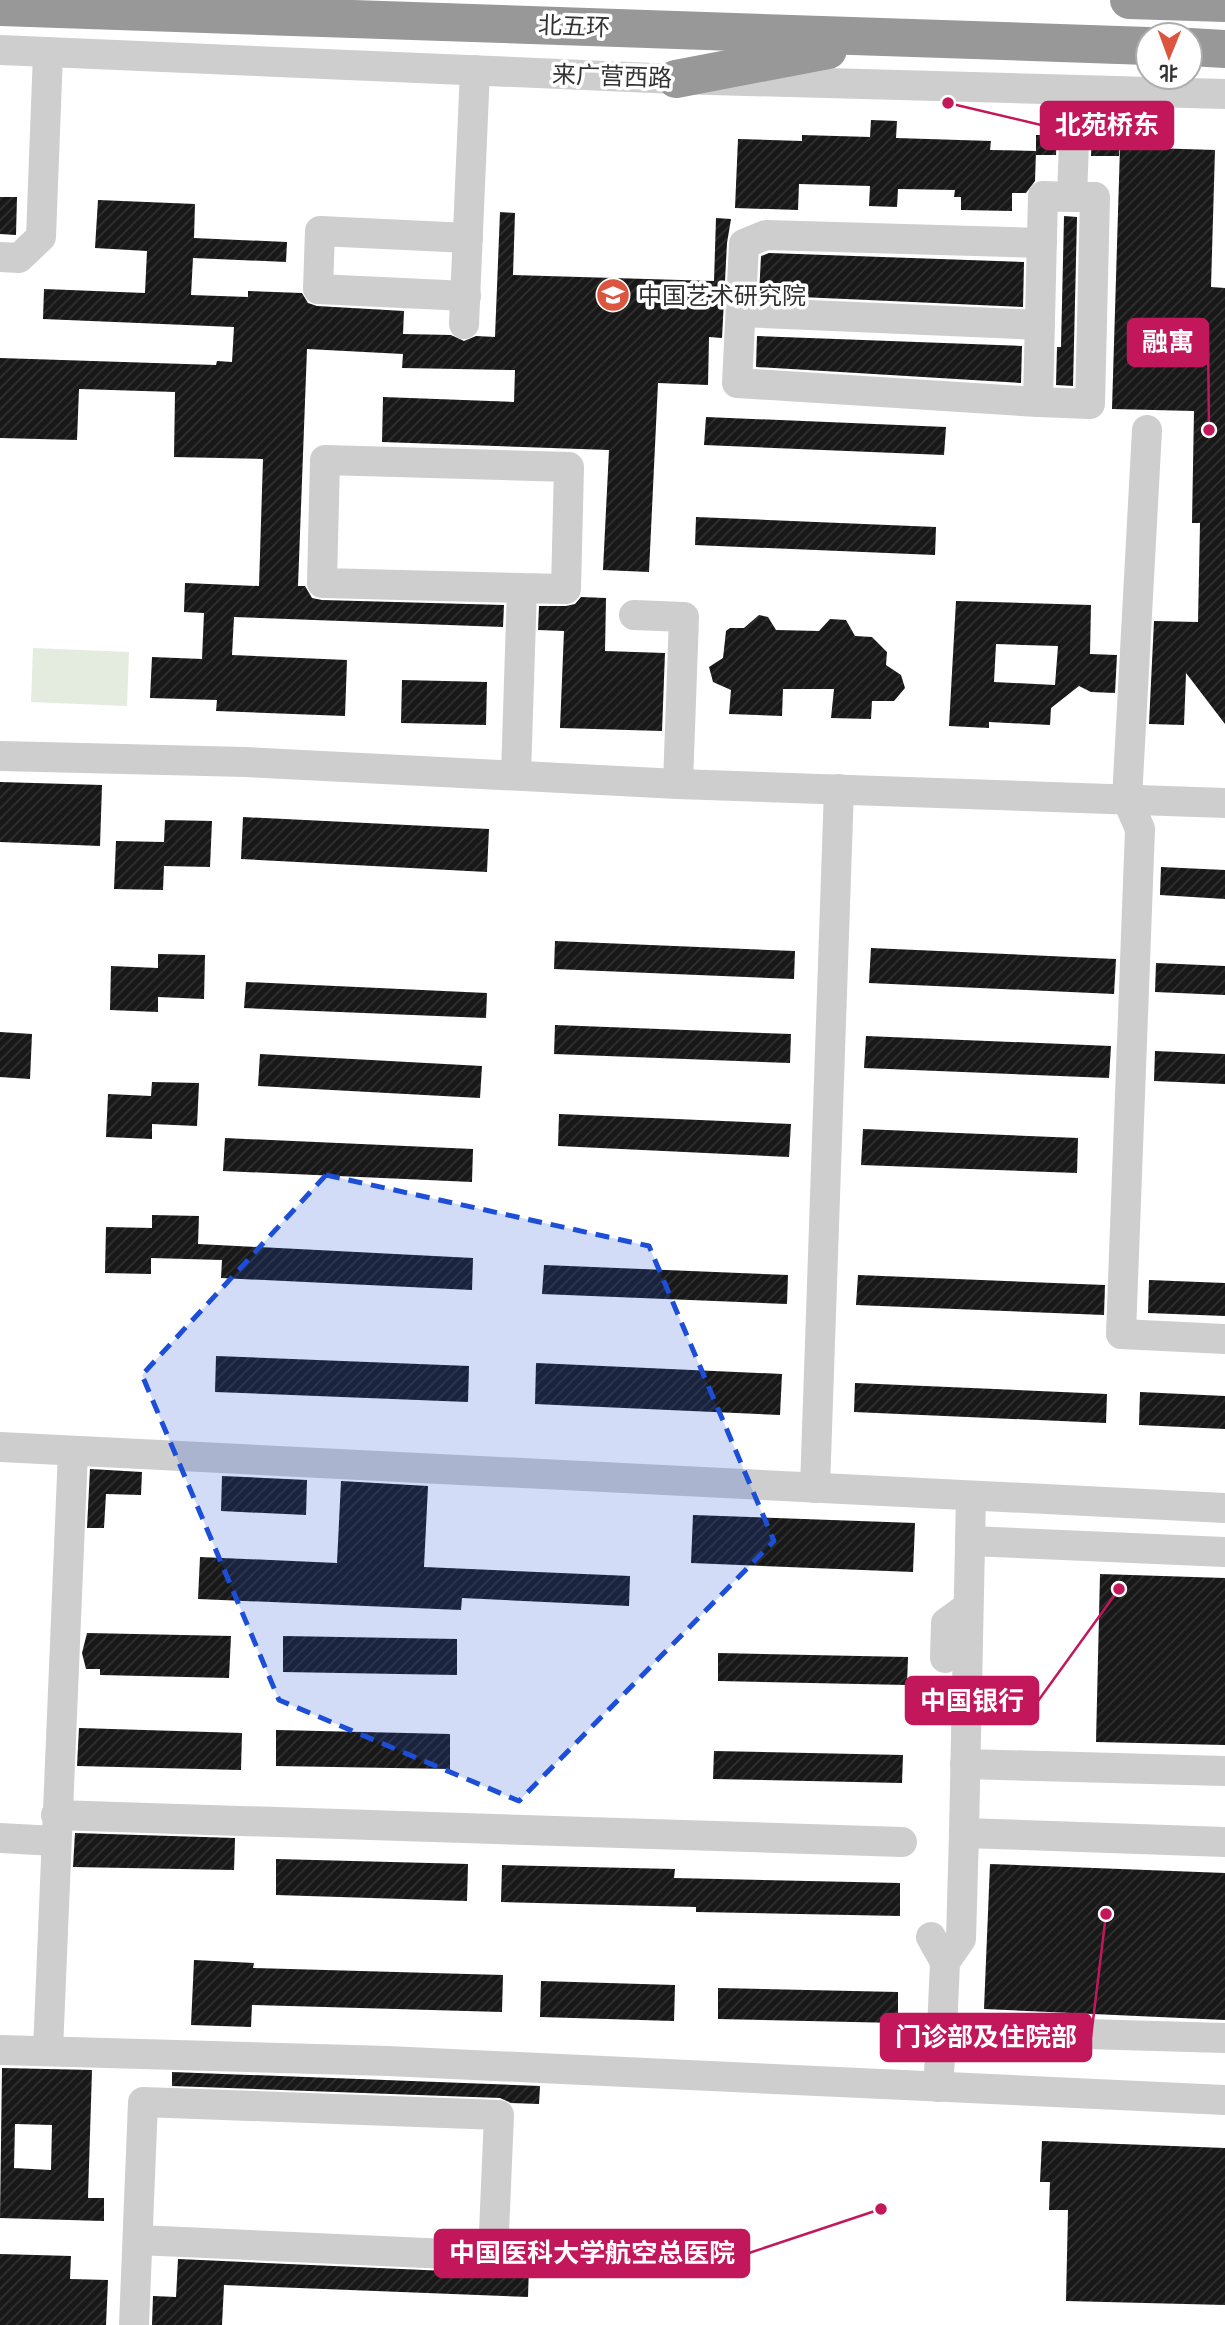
<svg xmlns="http://www.w3.org/2000/svg" width="1225" height="2325" font-family="Helvetica,'Noto Sans SC',sans-serif">
<style>
.green{fill:#e4ece0}
.building{fill:url(#building-hatch);fill-rule:evenodd}
.lines{fill:none;stroke-linecap:round;stroke-linejoin:round}
.minor{stroke:#cecece;stroke-width:30}
.highway{stroke:#989898;stroke-width:38}
.marked{fill:#1d4ed8;fill-opacity:0.2;stroke:#1d4ed8;stroke-width:5;stroke-dasharray:14 9;stroke-linejoin:round}
.labels{text-anchor:middle;dominant-baseline:central;stroke-width:7;stroke-linejoin:round;paint-order:stroke}
.street-label{font-size:24px;fill:#313131;stroke:#fff}
.poi-label{font-size:24px;fill:#313131;stroke:#fff;text-anchor:start}
.leader{fill:none;stroke:#c2185b;stroke-width:2.5}
.callout-dot{fill:#c2185b;stroke:#fff;stroke-width:2.5}
.callout{fill:#c2185b;stroke:#c2185b;stroke-width:2.5}
.callout-label{font-size:26px;text-anchor:middle;font-weight:bold;fill:#fff}
</style>
<defs>
<pattern id="building-hatch" width="6" height="6" patternUnits="userSpaceOnUse" patternTransform="scale(1.75)"><rect width="6" height="6" fill="#181818"/><path d="M-1 1l2-2M0 6l6-6M5 7l2-2" fill="none" stroke="#313131"/></pattern>
</defs>
<rect width="100%" height="100%" fill="#fff"/>
<path class="green" d="M33 648 129 652 127 706 31 702Z"/>
<g class="building">
<path d="M871 120 897 121 896 138 991 141 990 150 1036 151 1035 181 1026 193H1012V211L961 210V197H954L955 190 898 189 897 207 869 206 870 186 799 184 798 210 735 208 738 139 802 141V135L870 137Z"/>
<path d="M1036 135H1057L1056 155H1036Z"/>
<path d="M1092 136H1120L1119 156H1091Z"/>
<path d="M1120 147 1215 150 1211 287 1225 288V724L1186 673 1184 725 1149 724 1154 621 1198 622 1200 523H1192L1194 411 1112 409Z"/>
<path d="M0 197H17L16 235 0 234Z"/>
<path d="M98 200 195 204 194 238 287 242 286 262 193 258 191 295 248 297V291L302 293 308 303 317 306 404 311 403 334 451 335 464 341 476 336 495 337 500 212 515 213 513 275 714 281 716 218 731 219 727 243 722 338 709 337 708 385 658 383 649 572 603 570 609 450 382 442 383 397 514 402 515 370 402 368 403 354 307 349 298 586H305L312 598 322 600 504 605 503 627 234 617 232 655 347 660 345 716 216 711 217 700 150 698 152 657 202 659 204 613 184 612 185 583 259 586 263 459 174 457 175 392 79 389 77 440 0 438V358L216 365 217 361 232 362 234 327 43 319 44 289 145 293 147 251 95 248Z"/>
<path d="M1064 216 1077 217 1073 386 1056 385 1057 347H1061Z"/>
<path d="M769 253 1024 262 1023 307 759 295 761 256Z"/>
<path d="M757 336 1022 346 1021 383 756 367Z"/>
<path d="M706 417 946 427 944 455 704 445Z"/>
<path d="M696 517 936 527 935 555 695 545Z"/>
<path d="M581 597 606 598 605 651 665 653 662 731 560 728 564 631 538 630 539 606H566L575 604Z"/>
<path d="M956 601 1091 605 1090 654 1117 655 1115 693 1091 692 1079 686 1051 708 1050 725 989 722V728L949 726ZM996 644 1058 646 1055 685 994 682Z"/>
<path d="M759 615 768 617 776 630 819 631 830 619 846 620 855 636 872 637 887 652 886 665 901 675 905 688 894 701H872L871 719 831 718 834 689H783L782 716 729 714 731 690 713 682 709 667 723 658 726 631 730 628H744Z"/>
<path d="M402 680 487 682 486 725 401 723Z"/>
<path d="M0 782 102 785 100 846 0 842Z"/>
<path d="M243 817 489 829 487 872 241 859Z"/>
<path d="M165 820 212 821 210 867 164 866 163 890 114 889 116 841 164 842Z"/>
<path d="M1161 867 1225 870V899L1160 895Z"/>
<path d="M555 941 795 951 794 979 554 969Z"/>
<path d="M871 948 1116 959 1114 994 869 983Z"/>
<path d="M158 954 205 955 204 999 158 997V1012L110 1010 111 966 158 968Z"/>
<path d="M1156 963 1225 966V995L1155 992Z"/>
<path d="M246 982 487 993 486 1018 244 1008Z"/>
<path d="M555 1025 791 1034 790 1063 554 1054Z"/>
<path d="M0 1032 32 1034 30 1079 0 1077Z"/>
<path d="M866 1036 1111 1046 1109 1078 864 1068Z"/>
<path d="M1155 1051 1225 1054V1084L1154 1081Z"/>
<path d="M260 1054 482 1066 480 1098 258 1086Z"/>
<path d="M152 1082 199 1083 197 1126 152 1124V1139L106 1137 108 1094 151 1096Z"/>
<path d="M559 1114 791 1124 789 1157 558 1146Z"/>
<path d="M863 1129 1078 1138 1077 1173 861 1165Z"/>
<path d="M225 1138 473 1149 472 1182 223 1171Z"/>
<path d="M152 1215 199 1216 198 1244 473 1258 472 1290 221 1278 222 1260 151 1258V1274L105 1273 106 1227 152 1228Z"/>
<path d="M544 1265 788 1275 787 1304 542 1294Z"/>
<path d="M858 1275 1105 1285 1104 1315 856 1305Z"/>
<path d="M1149 1280 1225 1283V1316L1148 1313Z"/>
<path d="M216 1356 469 1366 468 1402 215 1392Z"/>
<path d="M536 1363 782 1374 780 1415 535 1404Z"/>
<path d="M855 1383 1107 1394 1106 1423 854 1412Z"/>
<path d="M1140 1392 1225 1396V1429L1139 1425Z"/>
<path d="M90 1469 142 1472 141 1495 106 1494 104 1528H87Z"/>
<path d="M222 1476 307 1480 306 1515 221 1511Z"/>
<path d="M341 1481 428 1486 424 1567 630 1576 629 1606 462 1598 461 1610 198 1599 200 1557 337 1563Z"/>
<path d="M693 1515 915 1523 913 1572 691 1563Z"/>
<path d="M1100 1574 1225 1578V1745L1096 1742Z"/>
<path d="M87 1633 231 1636 229 1678 100 1675V1669H86L82 1653Z"/>
<path d="M283 1636 457 1639V1675L283 1672Z"/>
<path d="M718 1653 908 1657 907 1685 718 1681Z"/>
<path d="M79 1728 242 1733 241 1770 77 1766Z"/>
<path d="M276 1730 450 1734V1769L276 1766Z"/>
<path d="M714 1751 903 1755 902 1783 713 1779Z"/>
<path d="M75 1833 235 1838 234 1870 73 1867Z"/>
<path d="M276 1859 468 1864 467 1901 276 1895Z"/>
<path d="M990 1864 1225 1873V2020L984 2009Z"/>
<path d="M502 1865 675 1869 674 1878 900 1883V1916L696 1912V1907L501 1902Z"/>
<path d="M194 1960 254 1963 253 1968 503 1975 502 2012 252 2005 251 2027 191 2025Z"/>
<path d="M541 1981 675 1985 674 2021 540 2017Z"/>
<path d="M718 1988 898 1992V2023L718 2019Z"/>
<path d="M2 2068 92 2070 88 2198H104V2221L0 2218ZM15 2124 52 2125 51 2170 14 2168Z"/>
<path d="M172 2072 540 2086 539 2104 511 2103 500 2098 172 2086Z"/>
<path d="M1042 2141 1225 2148V2305L1066 2301 1068 2210H1049L1050 2182H1040Z"/>
<path d="M0 2254 71 2256 70 2279 108 2280 106 2325H0Z"/>
<path d="M178 2259 492 2273 502 2271 508 2265H529L528 2297 224 2285 222 2325H152L153 2296 176 2297Z"/>
</g>
<g class="lines">
<g class="minor">
<path d="M0 50 676 79 1225 94"/>
<path d="M1072 197 1043 196 1038 402 1090 404 1095 197H1072L1076 90"/>
<path d="M0 257 19 258 41 237 48 53"/>
<path d="M466 296 318 289 320 231 468 238"/>
<path d="M741 312 1040 325"/>
<path d="M464 324 475 70"/>
<path d="M1038 402 737 383 744 244 766 235 1042 243"/>
<path d="M1147 430 1127 799 1140 829 1121 1334 1225 1339"/>
<path d="M634 615 684 617 678 784"/>
<path d="M0 756 246 762 678 784 1225 803"/>
<path d="M516 775 522 588 566 589 569 467 325 460 322 583 522 588"/>
<path d="M0 1447 1225 1508"/>
<path d="M815 1488 839 789"/>
<path d="M971 1496 964 1833 1225 1842"/>
<path d="M970 1541 1225 1552"/>
<path d="M945 1658 946 1623 968 1607"/>
<path d="M965 1764 1225 1771"/>
<path d="M56 1815 902 1842"/>
<path d="M0 1838 55 1841"/>
<path d="M931 1937 945 1962"/>
<path d="M942 2030 945 1962 961 1939 964 1833"/>
<path d="M0 2050 388 2061 1225 2100"/>
<path d="M48 2051 73 1451"/>
<path d="M938 2087 942 2030 1225 2038"/>
<path d="M134 2325 143 2102 499 2115 493 2256 138 2240"/>
</g>
<g class="highway">
<path d="M1129 0 1225 3"/>
<path d="M0 7 1148 46"/>
<path d="M1190 47 1225 49"/>
<path d="M676 79 828 50"/>
</g>
</g>
<path class="marked" d="M326 1175 649 1246 774 1541 519 1801 279 1700 142 1375Z"/>
<defs>
<g id="university-disc" transform="scale(1.75)"><circle r="9.5" fill="#dc563f" stroke="#fff"/><path d="M0-5L7-2L0 1L-7-2ZM-4 1L0 2.5L4 1V4Q0 6-4 4Z" fill="#fff"/></g>
</defs>
<g fill-rule="evenodd">
<use href="#university-disc" x="613" y="295"/>
</g>
<g class="labels">
<g class="street-label">
<text transform="translate(574 26) rotate(2)">北五环</text>
<text transform="translate(612 76) rotate(2)">来广营西路</text>
</g>
<g class="poi-label">
<text x="638" y="295">中国艺术研究院</text>
</g>
</g>
<path class="leader" d="M948 103L1041 125M1209 430L1208 342M1119 1589L1038 1701M1106 1914L1091 2037M881 2209L749 2253"/>
<g class="callout-dot">
<circle cx="948" cy="103" r="7"/>
<circle cx="1209" cy="430" r="7"/>
<circle cx="1119" cy="1589" r="7"/>
<circle cx="1106" cy="1914" r="7"/>
<circle cx="881" cy="2209" r="7"/>
</g>
<g class="callout">
<rect x="1041" y="102" width="132" height="47" rx="7"/>
<rect x="1128" y="319" width="80" height="47" rx="7"/>
<rect x="906" y="1677" width="132" height="47" rx="7"/>
<rect x="881" y="2014" width="210" height="47" rx="7"/>
<rect x="435" y="2230" width="314" height="47" rx="7"/>
</g>
<g class="callout-label">
<text x="1107" y="134">北苑桥东</text>
<text x="1168" y="351">融寓</text>
<text x="972" y="1710">中国银行</text>
<text x="986" y="2046">门诊部及住院部</text>
<text x="592" y="2262">中国医科大学航空总医院</text>
</g>
<g transform="translate(1169 56) rotate(181)"><circle r="33" fill="#ffffff" stroke="#adadad" stroke-width="2"/>
<path d="M0-5L12 26L0 18L-12 26Z" fill="#dc563f"/>
<text y="-10" font-size="19" font-weight="bold" text-anchor="middle" fill="#313131">北</text>
</g>
</svg>
